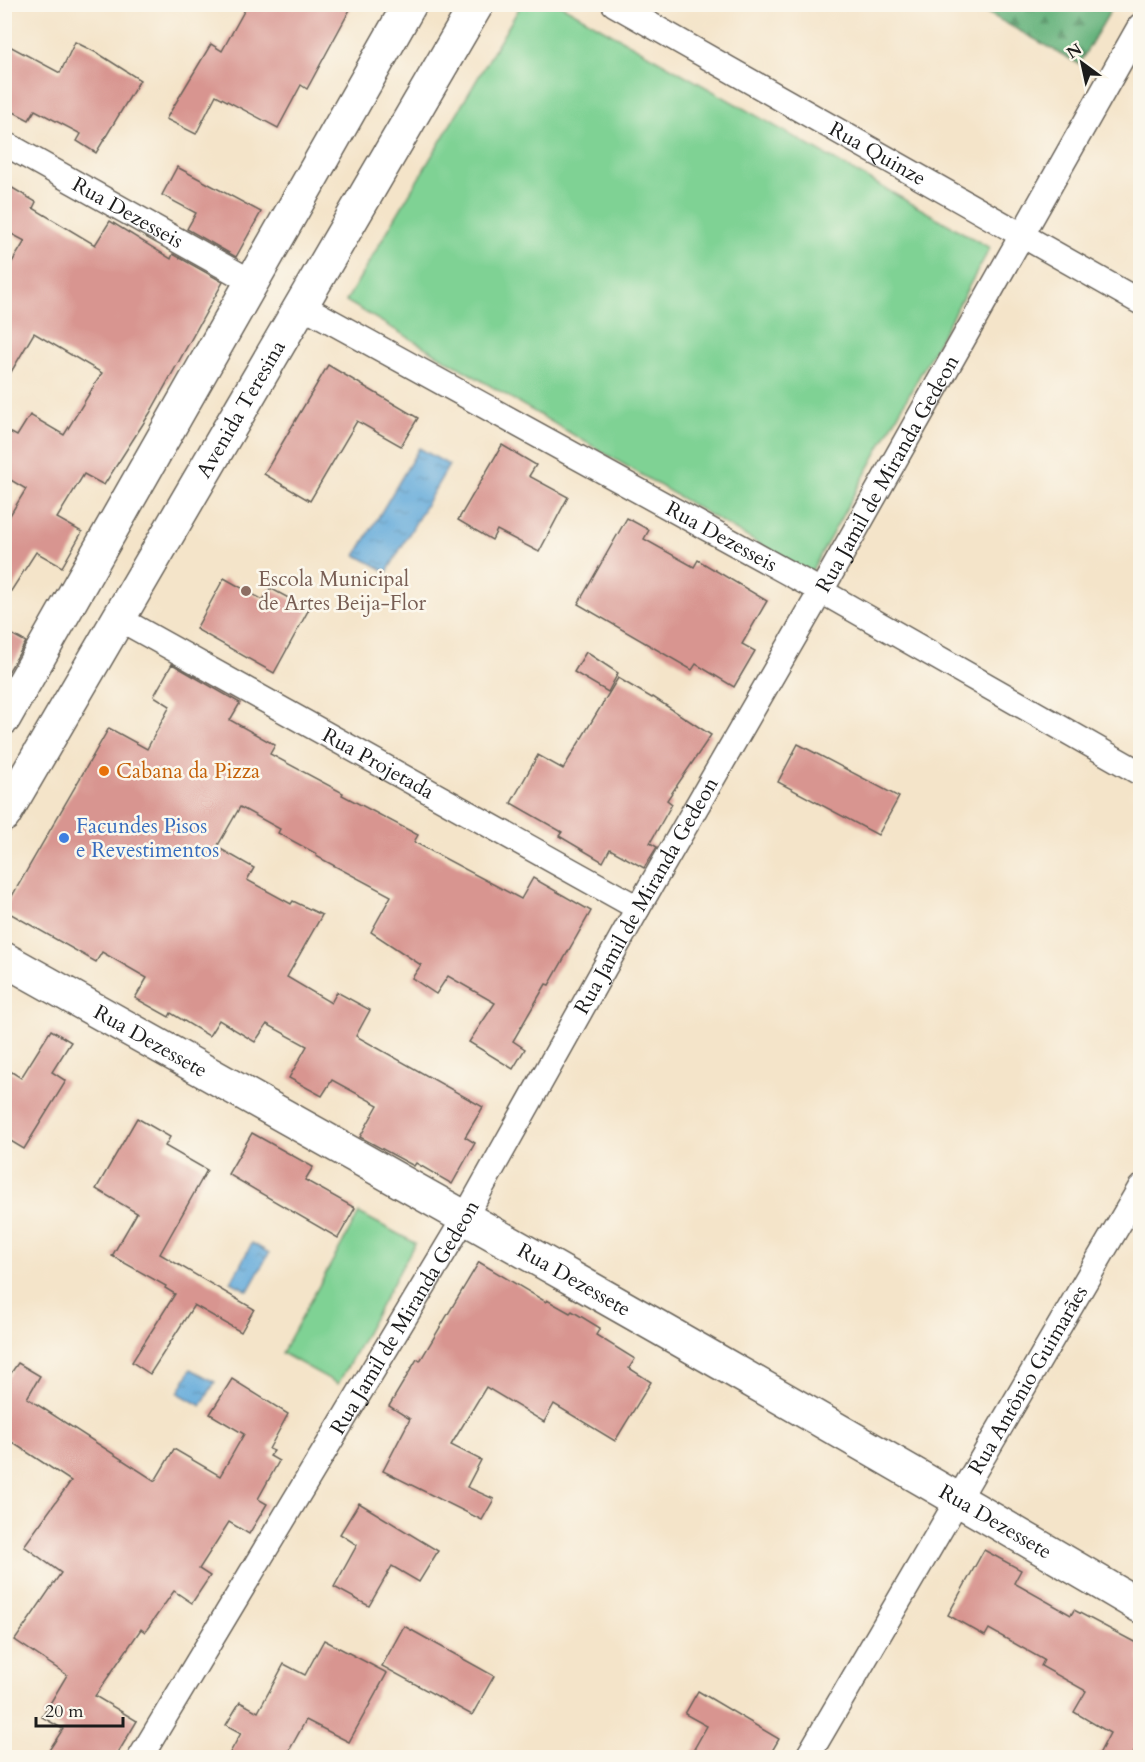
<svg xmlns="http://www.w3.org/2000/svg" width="1145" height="1762" font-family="Cardo,serif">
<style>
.grass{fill:#7fd294;stroke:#4e7758;stroke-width:1.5}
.forest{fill:url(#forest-firs);stroke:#42684d;stroke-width:1.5}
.water{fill:url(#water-ripples);stroke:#40637b;stroke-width:1.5}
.building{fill:#d89590}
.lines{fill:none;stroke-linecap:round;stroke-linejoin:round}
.street-casing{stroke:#686259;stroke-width:27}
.secondary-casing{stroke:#686259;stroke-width:36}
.street{stroke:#fff;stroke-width:24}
.secondary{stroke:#fff;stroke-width:33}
.education-dot{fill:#8d6e63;stroke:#fbf7ec;stroke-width:2}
.food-dot{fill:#e8710a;stroke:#fbf7ec;stroke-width:2}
.shop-dot{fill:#3f7fe0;stroke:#fbf7ec;stroke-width:2}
.labels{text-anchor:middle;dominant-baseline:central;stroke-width:5;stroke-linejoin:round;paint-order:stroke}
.street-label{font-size:21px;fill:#1c1c1c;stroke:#fbf7ec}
.education-label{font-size:21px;fill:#785e54;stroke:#fbf7ec;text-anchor:start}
.food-label{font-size:21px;fill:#c56008;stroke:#fbf7ec;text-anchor:start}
.shop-label{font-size:21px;fill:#366cbe;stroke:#fbf7ec;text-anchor:start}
</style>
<defs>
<pattern id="forest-firs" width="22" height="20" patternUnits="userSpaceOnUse" patternTransform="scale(1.5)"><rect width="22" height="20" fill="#67b47e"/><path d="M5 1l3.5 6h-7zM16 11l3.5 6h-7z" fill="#549266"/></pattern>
<pattern id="water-ripples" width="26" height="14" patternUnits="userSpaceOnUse" patternTransform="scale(1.5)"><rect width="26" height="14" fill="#63aada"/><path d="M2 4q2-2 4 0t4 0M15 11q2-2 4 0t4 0" fill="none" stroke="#518ab0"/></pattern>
</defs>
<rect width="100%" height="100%" fill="#fbf7ec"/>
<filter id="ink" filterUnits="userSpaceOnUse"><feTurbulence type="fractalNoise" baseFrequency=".0167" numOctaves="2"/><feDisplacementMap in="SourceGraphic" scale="12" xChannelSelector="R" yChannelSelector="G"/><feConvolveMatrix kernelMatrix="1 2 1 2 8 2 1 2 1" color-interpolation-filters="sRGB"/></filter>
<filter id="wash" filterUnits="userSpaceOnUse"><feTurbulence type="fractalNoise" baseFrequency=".008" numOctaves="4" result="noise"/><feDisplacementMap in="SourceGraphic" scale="24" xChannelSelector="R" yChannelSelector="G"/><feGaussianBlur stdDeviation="1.35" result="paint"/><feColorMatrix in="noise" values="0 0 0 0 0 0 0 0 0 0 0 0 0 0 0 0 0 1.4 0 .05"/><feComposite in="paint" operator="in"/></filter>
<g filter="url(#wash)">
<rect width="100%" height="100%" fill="#f4e4c9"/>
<g class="grass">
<path d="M521 5H561L990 248 810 574 346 301Z"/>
<path d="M359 1213 415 1243 338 1384 282 1353Z"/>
</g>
<path class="forest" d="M973 5H1114L1079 64Z"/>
<g class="water">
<path d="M419 448 449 465 387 572 356 555Z"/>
<path d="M252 1243 269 1253 248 1291 231 1282Z"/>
<path d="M191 1369 215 1382 201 1406 178 1393Z"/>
</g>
<g id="blocks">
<g class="building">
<path d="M248 4H353L307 89 301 85 278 128 216 95 196 134 166 119 211 44 222 51Z"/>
<path d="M75 42 99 54 140 80 96 153 77 141 81 134 35 110 29 120 4 107V43L60 73Z"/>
<path d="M177 167 261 212 236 257 187 229 196 213 162 195Z"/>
<path d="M4 183 36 202 33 208 95 245 110 221 171 259 173 254 223 282 150 413 104 485 84 474 57 518 82 532 62 567 36 552 4 602V525L26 489 4 476V429L17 436 30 415 64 435 102 373 34 333 4 384V275L25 241 4 230Z"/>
<path d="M328 365 418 418 401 446 357 421 310 501 264 474Z"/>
<path d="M502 445 536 465 529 476 568 497 539 552 497 530 492 540 458 520Z"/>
<path d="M627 518 649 530 644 539 694 567 698 560 767 601 742 644 755 651 734 687 696 664 692 670 578 604Z"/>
<path d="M224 578 263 600 270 588 309 609 274 673 196 629Z"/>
<path d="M4 630 26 642 4 679Z"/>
<path d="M586 652 618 673 608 692 574 672Z"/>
<path d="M172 664 240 703 230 720 275 745 270 754 343 793 342 795 418 835 414 842 521 899 533 878 591 911 549 985 546 984 513 1041 525 1049 513 1069 469 1042 495 1003 448 976 436 994 412 978 421 965 371 932 391 896 316 856 317 854 278 833 280 829 240 807 217 847 254 868 247 880 291 904 293 901 322 915 287 977 331 1003 337 992 370 1010 356 1036 483 1107 465 1137 475 1143 452 1184 416 1163 414 1166 360 1137 378 1105 332 1080 322 1096 289 1078 307 1046 267 1024 255 1042 219 1020 209 1036 171 1013 169 1017 135 998 147 978 102 952 96 962 4 910 109 728 147 749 170 706 154 696Z"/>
<path d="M618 678 652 698 653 697 711 735 667 800 672 804 650 843 657 847 644 868 610 849 603 862 559 836 562 832 511 803 538 755 563 769Z"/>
<path d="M798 744 899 797 878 835 778 782Z"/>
<path d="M51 1030 71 1042 52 1072 66 1081 24 1149 4 1137V1067L21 1078Z"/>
<path d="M137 1118 170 1137 165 1146 207 1170 160 1254 254 1309 241 1332 194 1305 150 1374 132 1362 175 1294 165 1288 166 1286 112 1256 137 1213 96 1189Z"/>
<path d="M252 1133 313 1167 305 1180 355 1208 338 1238 228 1174Z"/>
<path d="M479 1262 546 1302 547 1300 570 1313 572 1311 600 1328 596 1335 635 1359 629 1368 651 1382 615 1441 554 1404 544 1422 486 1387 451 1445 481 1460 467 1487 494 1499 482 1520 383 1471 410 1419 389 1406 417 1359 420 1361Z"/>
<path d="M18 1363 40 1376 27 1398 155 1481 174 1449 220 1476 244 1434 210 1414 232 1379 288 1414 269 1449 274 1451 270 1456 279 1461 258 1499 267 1504 249 1534 229 1522 199 1569 210 1576 192 1603 174 1591 145 1632 141 1629 95 1696 137 1721 115 1758H44L63 1729 42 1717 67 1675 15 1640 61 1573 24 1546 71 1481 4 1437V1383Z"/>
<path d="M359 1503 438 1551 419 1582 392 1566 369 1606 334 1587 357 1545 340 1534Z"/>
<path d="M984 1550 1021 1570 1014 1583 1071 1615 1074 1610 1140 1645V1740L1131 1758H1097L1110 1733 1074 1712 1086 1691 1041 1666 1044 1660 989 1629 985 1636 948 1615Z"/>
<path d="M404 1626 494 1676 472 1715 382 1666Z"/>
<path d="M324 1640 387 1673 349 1742 306 1720 285 1758H227L241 1733 226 1725 240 1702 258 1712 284 1664 305 1675Z"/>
<path d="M698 1691 779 1739 768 1758H689L707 1726 685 1714Z"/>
</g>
</g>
</g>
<g filter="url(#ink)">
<use href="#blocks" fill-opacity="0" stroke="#686259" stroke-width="1.5"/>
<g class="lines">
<g class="street-casing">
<g id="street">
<path id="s1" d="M614 4 1140 302"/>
<path id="s2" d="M4 143 252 282"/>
<path id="s3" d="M301 305 821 591 1140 773"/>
<path id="s4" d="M118 618 638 908"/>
<path id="s5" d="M140 1758 465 1217 638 908 821 591 1140 26"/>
<path id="s6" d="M807 1758 1140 1188"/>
</g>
</g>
<g class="secondary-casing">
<g id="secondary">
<path d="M4 718 410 4"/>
<path id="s7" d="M4 815 477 4"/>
<path id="s8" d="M4 959C385 1172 765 1385 1140 1606"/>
</g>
</g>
<use href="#street" class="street"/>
<use href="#secondary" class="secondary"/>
</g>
</g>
<circle class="education-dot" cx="246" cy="591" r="6"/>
<circle class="food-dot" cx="104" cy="771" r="6"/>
<circle class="shop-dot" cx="64" cy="838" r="6"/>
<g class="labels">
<g class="street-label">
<text stroke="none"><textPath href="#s1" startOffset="303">Rua Quinze</textPath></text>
<text stroke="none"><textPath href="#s2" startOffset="142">Rua Dezesseis</textPath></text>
<text stroke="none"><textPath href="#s7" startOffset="470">Avenida Teresina</textPath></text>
<text stroke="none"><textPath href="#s5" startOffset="1486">Rua Jamil de Miranda Gedeon</textPath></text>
<text stroke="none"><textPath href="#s3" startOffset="480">Rua Dezesseis</textPath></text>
<text stroke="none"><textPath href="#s4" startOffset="298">Rua Projetada</textPath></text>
<text stroke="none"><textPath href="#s5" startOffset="1000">Rua Jamil de Miranda Gedeon</textPath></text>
<text stroke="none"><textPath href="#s8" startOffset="168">Rua Dezessete</textPath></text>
<text stroke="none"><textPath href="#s8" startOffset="654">Rua Dezessete</textPath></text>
<text stroke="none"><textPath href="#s5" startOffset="514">Rua Jamil de Miranda Gedeon</textPath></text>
<text stroke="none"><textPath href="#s6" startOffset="438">Rua Antônio Guimarães</textPath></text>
<text stroke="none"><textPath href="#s8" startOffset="1140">Rua Dezessete</textPath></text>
</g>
<g class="education-label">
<text x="258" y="579">Escola Municipal<tspan x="258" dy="24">de Artes Beija-Flor</tspan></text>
</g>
<g class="food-label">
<text x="116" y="771">Cabana da Pizza</text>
</g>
<g class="shop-label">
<text x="76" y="826">Facundes Pisos<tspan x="76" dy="24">e Revestimentos</tspan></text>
</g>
</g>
<rect width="1145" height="1762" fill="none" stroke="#fbf7ec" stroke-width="24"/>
<g transform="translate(1082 63) rotate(327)" stroke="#fbf7ec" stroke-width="4.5" paint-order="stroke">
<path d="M0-4.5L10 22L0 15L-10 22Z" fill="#1c1c1c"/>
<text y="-9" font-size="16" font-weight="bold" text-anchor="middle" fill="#1c1c1c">N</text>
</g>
<path d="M36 1717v9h87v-9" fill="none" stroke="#1c1c1c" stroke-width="3"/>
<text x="45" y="1717" font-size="18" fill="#1c1c1c" stroke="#fbf7ec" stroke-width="4.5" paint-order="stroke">20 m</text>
</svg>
